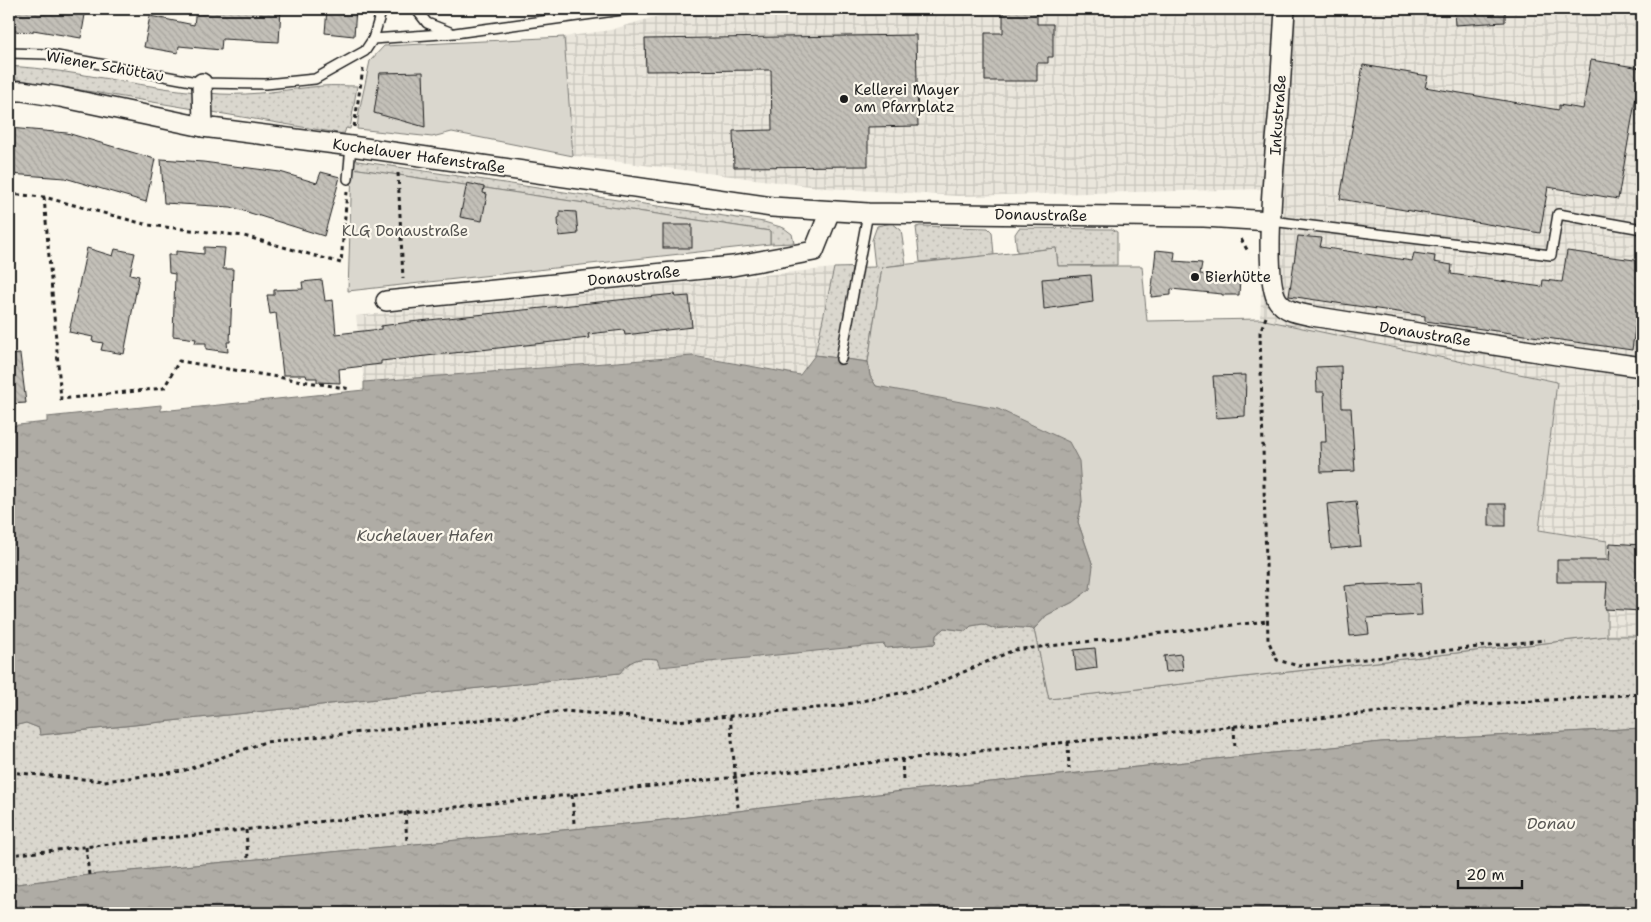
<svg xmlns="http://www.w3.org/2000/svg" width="1651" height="922" font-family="'Shantell Sans',sans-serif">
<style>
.industrial{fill:url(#industrial-grid)}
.grass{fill:url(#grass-dots);stroke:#7b7a75}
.garden{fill:#dad7ce;stroke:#7b7a75}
.water{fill:url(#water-ripples);stroke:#74726e}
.building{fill:url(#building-back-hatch);stroke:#1c1c1c}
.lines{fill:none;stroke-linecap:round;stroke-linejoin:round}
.service-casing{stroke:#1c1c1c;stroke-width:12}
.minor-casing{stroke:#1c1c1c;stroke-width:22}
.path{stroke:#1c1c1c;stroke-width:3;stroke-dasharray:4 4;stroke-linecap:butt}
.service{stroke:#fbf7ec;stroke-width:9}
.minor{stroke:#fbf7ec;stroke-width:19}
.poi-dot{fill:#1c1c1c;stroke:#fbf7ec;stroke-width:2}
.labels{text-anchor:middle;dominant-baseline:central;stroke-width:4.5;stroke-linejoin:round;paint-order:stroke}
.street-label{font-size:15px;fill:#1c1c1c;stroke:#fbf7ec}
.poi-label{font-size:15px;fill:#1c1c1c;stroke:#fbf7ec;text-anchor:start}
.park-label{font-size:15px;fill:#555451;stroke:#fbf7ec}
.water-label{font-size:16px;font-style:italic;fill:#575653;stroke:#fbf7ec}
</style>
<defs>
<pattern id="industrial-grid" width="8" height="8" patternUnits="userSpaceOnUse" patternTransform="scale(1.25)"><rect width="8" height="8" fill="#eae6dc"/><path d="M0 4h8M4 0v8" fill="none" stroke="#c8c5bc"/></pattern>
<pattern id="grass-dots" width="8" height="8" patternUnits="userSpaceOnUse" patternTransform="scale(1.25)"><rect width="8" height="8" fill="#dad7ce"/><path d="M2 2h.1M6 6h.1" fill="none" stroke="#bab8b0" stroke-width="1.8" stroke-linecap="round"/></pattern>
<pattern id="water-ripples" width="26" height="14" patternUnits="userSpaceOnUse" patternTransform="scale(1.25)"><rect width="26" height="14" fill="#afaca5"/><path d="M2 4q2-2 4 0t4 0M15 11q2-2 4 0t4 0" fill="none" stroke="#96938d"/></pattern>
<pattern id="building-back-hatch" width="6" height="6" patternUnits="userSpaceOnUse" patternTransform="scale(1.25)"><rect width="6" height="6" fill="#c3c0b8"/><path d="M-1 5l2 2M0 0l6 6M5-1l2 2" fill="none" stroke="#a7a49e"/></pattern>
</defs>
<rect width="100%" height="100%" fill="#fbf7ec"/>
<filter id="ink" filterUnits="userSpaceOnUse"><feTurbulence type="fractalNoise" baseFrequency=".02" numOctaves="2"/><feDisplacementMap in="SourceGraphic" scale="10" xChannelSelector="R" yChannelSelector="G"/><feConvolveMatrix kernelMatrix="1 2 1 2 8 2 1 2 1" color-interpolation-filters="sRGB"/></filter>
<g filter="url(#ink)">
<g class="industrial">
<path d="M682 9H1642V636H1607V541L1539 530 1557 382 1260 319 1267 189 958 196 826 188 573 156 564 37 610 30Z"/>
<path d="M834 268 815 355 800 375 693 356 364 382 356 316Z"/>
</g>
<g class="grass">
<path d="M9 66C80 70 149 90 220 94 254 96 288 89 322 86 334 85 345 86 357 86L350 129 346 128 344 134 9 78Z"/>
<path d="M351 160 764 222 784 228 792 234 794 243 770 244V231L352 168Z"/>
<path d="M892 223 901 230 906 264 882 267 868 362 815 355 834 268 875 267 872 240 877 226Z"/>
<path d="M920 226 988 228 992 232 994 255 920 262 916 227Z"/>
<path d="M1019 228 1112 229 1117 232V265L1058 266 1056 248 1017 252 1015 234Z"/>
<path d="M983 624 995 629 1012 627 1034 629 1049 699 1607 636H1642V728L1381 742 903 791 647 822 89 875 9 885V727L26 723 39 728 41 735 619 673C631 659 639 657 657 659L884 644 886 648 935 644 936 635 944 628 966 631 971 626Z"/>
</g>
<g class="garden">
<path d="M564 37 573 156 452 132 432 137 357 129 359 112 370 61 384 46Z"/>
<path d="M352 168 770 231V244L348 291Z"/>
<path d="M1056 248 1058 266H1142L1147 321 1260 319 1557 382 1539 530 1607 541V636L1049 699 1034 629 1047 615 1073 602 1093 566 1078 522 1082 501 894 391 876 386 870 376 868 362 882 267Z"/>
</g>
<g class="water">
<path d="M815 355 868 362 870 376 876 386 998 409 1069 442 1079 461 1082 501 1078 522 1093 566 1090 589 1073 602 1047 615 1034 629 1012 627 995 629 983 624 971 626 966 631 944 628 936 635 935 644 886 648 884 644 660 667 657 659C639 657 631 659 620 673L40 735 39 728 26 723 9 727V426L47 422V417L161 405V411L364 390V382L693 356 800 375Z"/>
<path d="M1642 728V913H9V885L89 875 647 822 903 791 1381 742Z"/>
</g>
<g class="building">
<path d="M9 9H86L81 38 33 30V32L11 31V25H9Z"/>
<path d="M196 9H281L279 42 222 39 221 50 179 46 178 53 144 47 150 16 194 25Z"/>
<path d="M327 9H356L354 36 325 33Z"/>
<path d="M1003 9H1037V24H1053V57H1048V63H1037V81H985V33H1003Z"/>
<path d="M1454 9H1505V22L1455 25Z"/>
<path d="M916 35 918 126 868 127V166L734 167 733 131 772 130 771 70 646 71 645 39Z"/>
<path d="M1591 60 1641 68 1618 199 1548 187 1540 233 1340 199 1363 65 1428 76 1425 87 1559 110V105L1583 109Z"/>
<path d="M423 72 425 127 374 113 380 73Z"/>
<path d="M9 128 67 133 155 159 146 202 65 178 9 174Z"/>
<path d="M161 159 203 162 280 172 317 183 321 172 340 177 324 236 231 207 164 203Z"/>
<path d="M467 183 484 187 483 193 487 194 482 221 460 217Z"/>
<path d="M560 211 576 212 578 234 559 236 558 218 560 217Z"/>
<rect x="663" y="225" width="29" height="23"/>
<path d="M1298 236 1322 238 1320 247 1412 261 1414 253 1435 256 1434 262 1452 265 1451 274 1542 287 1543 280 1562 282 1567 251 1642 261V279L1632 350 1425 321V316L1289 296Z"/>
<path d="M204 247 225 248 223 269H233L230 342H227L228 352 206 349V343H195L196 339 173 336 175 274 169 273 168 255H176V251L204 254Z"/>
<path d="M87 248 113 256 115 249 135 253 130 274 139 276 124 354 101 350 103 343 92 341 93 337 69 332Z"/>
<path d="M1156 250 1175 252 1174 261 1202 263 1200 274 1240 277 1239 295H1222V294L1171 289V295L1151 297Z"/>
<path d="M1091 275 1093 302 1044 309 1042 279Z"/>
<path d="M322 280 325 301 333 300 336 334 381 329V326L410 322 675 294 676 297 689 296 692 327 625 335 624 330 588 334 589 338 381 361V364L339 369 340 383 317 382V378H307L306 375H283L276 313 270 314 267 295H274V290L303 289 302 282Z"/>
<path d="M20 354 26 403 9 404V355Z"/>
<path d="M1341 366 1342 408H1351L1355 471 1321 472 1320 442H1326L1324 392H1317L1316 367Z"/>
<path d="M1246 375 1245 416 1216 418 1213 376Z"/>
<path d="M1356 501 1361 546 1331 549 1327 504Z"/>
<rect x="1489" y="504" width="17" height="22"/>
<path d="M1610 543 1642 545V611L1605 609 1607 582H1557V560H1609Z"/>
<path d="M1420 583 1422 615 1367 618 1369 634 1350 636 1345 586 1366 584V585Z"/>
<path d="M1095 648 1097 668 1076 671 1074 650Z"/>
<path d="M1181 654 1183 670 1166 672 1164 656Z"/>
</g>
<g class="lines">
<g class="service-casing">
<g id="service">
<path d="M416 9 427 23 450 32"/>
<path d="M373 39 382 9"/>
<path d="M9 53 46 54 202 83 266 84 315 79 365 51 373 39 455 33 629 9"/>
<path d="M348 179 351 146"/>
<path d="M1271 221 1551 255 1558 214 1642 229"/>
<path d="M841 359 868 213"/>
</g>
</g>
<g class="minor-casing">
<g id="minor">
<path d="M1285 9C1283 42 1281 75 1279 108 1276 143 1261 277 1278 301 1286 312 1299 313 1312 316L1557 355 1642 367"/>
<path d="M202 83 203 127"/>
<path d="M9 91H22L60 97 203 127 351 146 772 207 868 213 1204 217 1271 221"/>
<path d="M386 301 733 266 814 251 830 211"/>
</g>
</g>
<g class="path">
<path d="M354 127 363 69"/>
<path d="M398 173 403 279"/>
<path d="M9 194 44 197 148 225 244 236 341 263 347 192"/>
<path d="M44 197 61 399 164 388 179 361 351 389"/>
<path d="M1241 239 1249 253"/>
<path d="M1266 317 1260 332 1268 640 1277 660 1299 666 1545 640"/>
<path d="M730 716 738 807"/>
<path d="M1234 726 1235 750"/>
<path d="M1068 742 1069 769"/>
<path d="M902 759 903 780"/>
<path d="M9 772 104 781 183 771 265 742 565 711 676 721 838 706 929 687 1014 650 1268 621"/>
<path d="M572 795 574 823"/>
<path d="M405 812 407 842"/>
<path d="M246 830 248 858"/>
<path d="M86 847 89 875"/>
<path d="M9 855 1017 747 1423 708 1642 694"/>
</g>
<use href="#service" class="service"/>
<use href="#minor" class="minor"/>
</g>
</g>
<g class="poi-dot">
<circle cx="844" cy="99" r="5"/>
<circle cx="1195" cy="277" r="5"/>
</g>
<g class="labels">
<g class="street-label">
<text transform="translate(105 66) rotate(10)">Wiener Schüttau</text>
<text transform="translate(1278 115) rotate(-86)">Inkustraße</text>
<text transform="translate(419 156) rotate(8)">Kuchelauer Hafenstraße</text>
<text transform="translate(1041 215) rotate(1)">Donaustraße</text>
<text transform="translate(634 276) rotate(-6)">Donaustraße</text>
<text transform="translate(1425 334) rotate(9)">Donaustraße</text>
</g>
<g class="poi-label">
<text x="854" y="90">Kellerei Mayer<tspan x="854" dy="17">am Pfarrplatz</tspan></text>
<text x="1205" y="277">Bierhütte</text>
</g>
<g class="park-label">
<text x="405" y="231">KLG Donaustraße</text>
</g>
<g class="water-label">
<text x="425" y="535">Kuchelauer Hafen</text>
<text x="1551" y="823">Donau</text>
</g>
</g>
<rect width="1651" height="922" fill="none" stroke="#fbf7ec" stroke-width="30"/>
<rect x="15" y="15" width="1621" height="892" fill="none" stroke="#1c1c1c" stroke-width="2" filter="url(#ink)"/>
<path d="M1458 880v8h64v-8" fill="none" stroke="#1c1c1c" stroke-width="2.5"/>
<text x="1466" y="880" font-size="15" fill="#1c1c1c" stroke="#fbf7ec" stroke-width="4" paint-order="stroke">20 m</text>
</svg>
